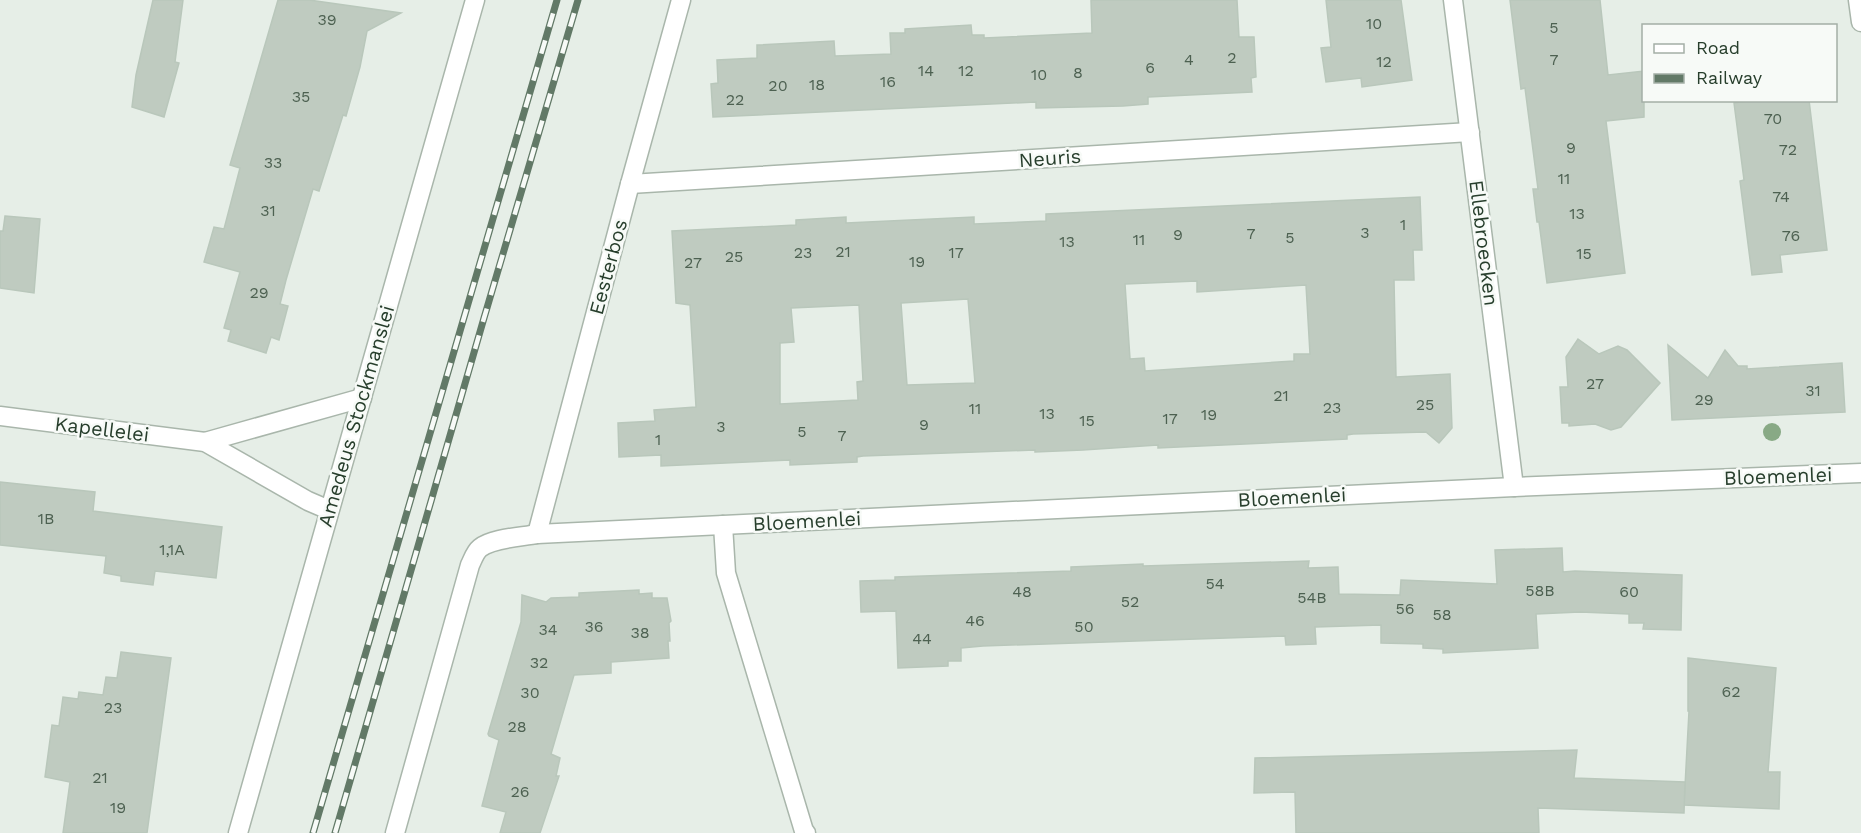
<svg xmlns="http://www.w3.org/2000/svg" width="1861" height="833" font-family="'Work Sans',sans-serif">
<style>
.building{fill:#bfcbc0;stroke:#b9c7bb;stroke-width:1.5;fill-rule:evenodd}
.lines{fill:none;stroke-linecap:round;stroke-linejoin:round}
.minor-casing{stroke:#a9b6ab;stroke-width:21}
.minor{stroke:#fff;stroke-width:18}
.rail-casing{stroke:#627967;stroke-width:7}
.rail{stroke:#f7faf7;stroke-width:4.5;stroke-dasharray:14;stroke-linecap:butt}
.tree{fill:#88a985}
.labels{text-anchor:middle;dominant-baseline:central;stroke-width:5;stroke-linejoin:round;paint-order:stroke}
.number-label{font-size:16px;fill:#4d6151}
.street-label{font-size:20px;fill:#273e2c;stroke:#f7faf7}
</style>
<rect width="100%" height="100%" fill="#e6eee7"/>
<g class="building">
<path d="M153 0H183L175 62 179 63 164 117 132 107 136 75Z"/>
<path d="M278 0H309L401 13 367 31 360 67 346 116 343 115 319 191 313 189 286 280 280 304 288 306 279 340 271 337 266 353 228 341 231 330 224 328 240 272 204 262 214 227 224 229 240 168 230 165Z"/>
<path d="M1091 0H1237L1239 37H1254L1256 77 1251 78 1252 92 1148 97V104L1123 106 1036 108V102L713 117 711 84 718 83 717 60 757 58V45L834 41 835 56 891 54 890 33H905V29L971 25 972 35H984V38L1092 33Z"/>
<path d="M1326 0H1401L1412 80 1362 87 1361 78 1326 82 1321 48 1331 47Z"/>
<path d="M1510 0H1600L1608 75 1644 71V117L1606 121 1625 273 1547 283 1539 222H1537L1533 189H1538L1525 88 1521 89Z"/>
<path d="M1754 100H1809L1827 250 1780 255 1782 272 1752 275 1740 181 1744 180 1734 103Z"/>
<path d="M1420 197 1422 250H1413L1414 280H1394L1396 377 1450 374 1452 428 1439 443 1426 432 1353 434 1347 435V439L1245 444 1158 448V445L1083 450 1035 452V450L863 456 857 457V462L790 465V460L661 466V455L619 457 618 423 655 421 654 410 696 407 690 305 676 303 672 231 796 225V220L846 217V223L974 217V224L1046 221V214ZM1197 281V292L1306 285 1310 354H1294V361L1145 371 1144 358 1130 359 1125 284ZM968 299 975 383 907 385 901 303ZM859 305 863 381 857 382 858 400 780 404V343L794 342 791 308Z"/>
<path d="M5 216 40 219 34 293 0 288V231H3Z"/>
<path d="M1578 339 1599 354 1618 346 1627 350 1660 383 1621 427 1611 430 1595 424 1569 426V423H1562L1560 387H1568L1566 357Z"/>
<path d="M1668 345 1708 378 1725 350 1738 366H1747V369L1842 363 1845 412 1672 420Z"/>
<path d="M0 482 95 492 93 511 222 527 216 578 155 571 153 585 121 581V576L104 573 106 556 0 545Z"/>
<path d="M1562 548 1563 572 1575 571 1682 575 1681 630 1643 629 1644 623H1629V614L1580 612 1536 614 1538 648 1443 653V649L1423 648V644L1381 643V625L1315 627 1316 644 1286 645 1285 636 983 646 961 648V661H948V666L898 668 896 611 861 612 860 581 895 580V577L1071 571V567L1143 564V566L1309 561 1308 568 1338 567 1339 594 1400 595 1401 580 1497 584 1495 550Z"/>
<path d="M639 590V594L652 593V598H667L671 621 669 623 670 641H668L669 658 611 662V673L574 675 551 754 560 758 556 776H559L540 833H500L506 812 482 806 499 740 489 736 488 734 521 622 522 595 546 602 551 598 579 597V593Z"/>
<path d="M121 652 171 658 147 833H63L70 782 45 777 52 725 59 726 63 697 78 699 79 692 103 695 106 677 117 678Z"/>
<path d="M1688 658 1776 668 1768 772H1780L1779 809 1684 805 1689 711H1688Z"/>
<path d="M1577 750 1574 778 1685 782 1684 813 1538 808 1539 833H1296L1295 792 1254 793 1255 758Z"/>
</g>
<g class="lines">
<g class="minor-casing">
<g id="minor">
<path d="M1453 0 1514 487"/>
<path d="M1858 0 1861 22"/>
<path d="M630 184 1470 132"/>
<path d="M0 416 205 442 308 501 329 510"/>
<path d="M205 442 362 398"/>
<path d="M723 525 726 573 804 831 806 833"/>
<path d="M537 534 630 184 681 0"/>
<path d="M238 833 475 0"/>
<path d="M395 833 470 565C473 559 475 552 480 548 492 538 522 537 537 534L1514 487 1861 473"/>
</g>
</g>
<use href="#minor" class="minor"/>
<g class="rail-casing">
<g id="rail">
<path d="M313 833 557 0"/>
<path d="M335 833 484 318 578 0"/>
</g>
</g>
<use href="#rail" class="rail"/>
</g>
<circle class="tree" cx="1772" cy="432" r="9"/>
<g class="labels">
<g class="number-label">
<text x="327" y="19">39</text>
<text x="1374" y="23">10</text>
<text x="1554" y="27">5</text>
<text x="1232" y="57">2</text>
<text x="1189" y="59">4</text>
<text x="1554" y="59">7</text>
<text x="1384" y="61">12</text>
<text x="1150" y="67">6</text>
<text x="926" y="70">14</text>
<text x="966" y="70">12</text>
<text x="1078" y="72">8</text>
<text x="1039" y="74">10</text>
<text x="888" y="81">16</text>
<text x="817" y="84">18</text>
<text x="778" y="85">20</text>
<text x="301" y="96">35</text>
<text x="735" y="99">22</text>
<text x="1773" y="118">70</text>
<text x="1571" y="147">9</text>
<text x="1788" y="149">72</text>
<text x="273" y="162">33</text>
<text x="1564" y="178">11</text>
<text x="1781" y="196">74</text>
<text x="268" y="210">31</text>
<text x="1577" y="213">13</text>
<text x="1403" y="224">1</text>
<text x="1365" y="232">3</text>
<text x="1251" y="233">7</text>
<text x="1178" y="234">9</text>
<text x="1791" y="235">76</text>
<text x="1290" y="237">5</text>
<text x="1139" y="239">11</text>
<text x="1067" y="241">13</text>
<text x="843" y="251">21</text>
<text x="803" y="252">23</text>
<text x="956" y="252">17</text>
<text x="1584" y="253">15</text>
<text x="734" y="256">25</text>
<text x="917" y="261">19</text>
<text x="693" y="262">27</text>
<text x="259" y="292">29</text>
<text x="1595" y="383">27</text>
<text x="1813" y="390">31</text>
<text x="1281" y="395">21</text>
<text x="1704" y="399">29</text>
<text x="1425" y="404">25</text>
<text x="1332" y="407">23</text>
<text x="975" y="408">11</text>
<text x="1047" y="413">13</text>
<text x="1209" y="414">19</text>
<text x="1170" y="418">17</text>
<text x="1087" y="420">15</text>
<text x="924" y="424">9</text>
<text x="721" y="426">3</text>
<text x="802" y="431">5</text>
<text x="842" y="435">7</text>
<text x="658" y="439">1</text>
<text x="46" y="518">1B</text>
<text x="172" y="549">1,1A</text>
<text x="1215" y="583">54</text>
<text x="1540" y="590">58B</text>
<text x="1022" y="591">48</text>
<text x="1629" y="591">60</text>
<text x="1312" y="597">54B</text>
<text x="1130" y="601">52</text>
<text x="1405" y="608">56</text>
<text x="1442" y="614">58</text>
<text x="975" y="620">46</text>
<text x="594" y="626">36</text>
<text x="1084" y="626">50</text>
<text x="548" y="629">34</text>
<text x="640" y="632">38</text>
<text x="922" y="638">44</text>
<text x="539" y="662">32</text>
<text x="1731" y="691">62</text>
<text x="530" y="692">30</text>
<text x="113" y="707">23</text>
<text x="517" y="726">28</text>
<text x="100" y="777">21</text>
<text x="520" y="791">26</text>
<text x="118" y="807">19</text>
</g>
<g class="street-label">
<text transform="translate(1050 158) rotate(-4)">Neuris</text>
<text transform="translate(1484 243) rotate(83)">Ellebroecken</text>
<text transform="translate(608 267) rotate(-75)">Eesterbos</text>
<text transform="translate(356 416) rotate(-74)">Amedeus Stockmanslei</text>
<text transform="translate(102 429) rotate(7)">Kapellelei</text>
<text transform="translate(1778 476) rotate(-2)">Bloemenlei</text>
<text transform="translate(1292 497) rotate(-3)">Bloemenlei</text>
<text transform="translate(807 521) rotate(-3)">Bloemenlei</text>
</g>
</g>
<rect x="1642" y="24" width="195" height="78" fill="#f7faf7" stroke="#a4afa6" stroke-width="1.5"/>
<rect x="1654" y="44" width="30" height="9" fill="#ffffff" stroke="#a4afa6" stroke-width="1.5"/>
<text x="1696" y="54" font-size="18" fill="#273e2c">Road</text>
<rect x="1654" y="74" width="30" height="9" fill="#627967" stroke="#a4afa6" stroke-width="1.5"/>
<text x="1696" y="84" font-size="18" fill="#273e2c">Railway</text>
</svg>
